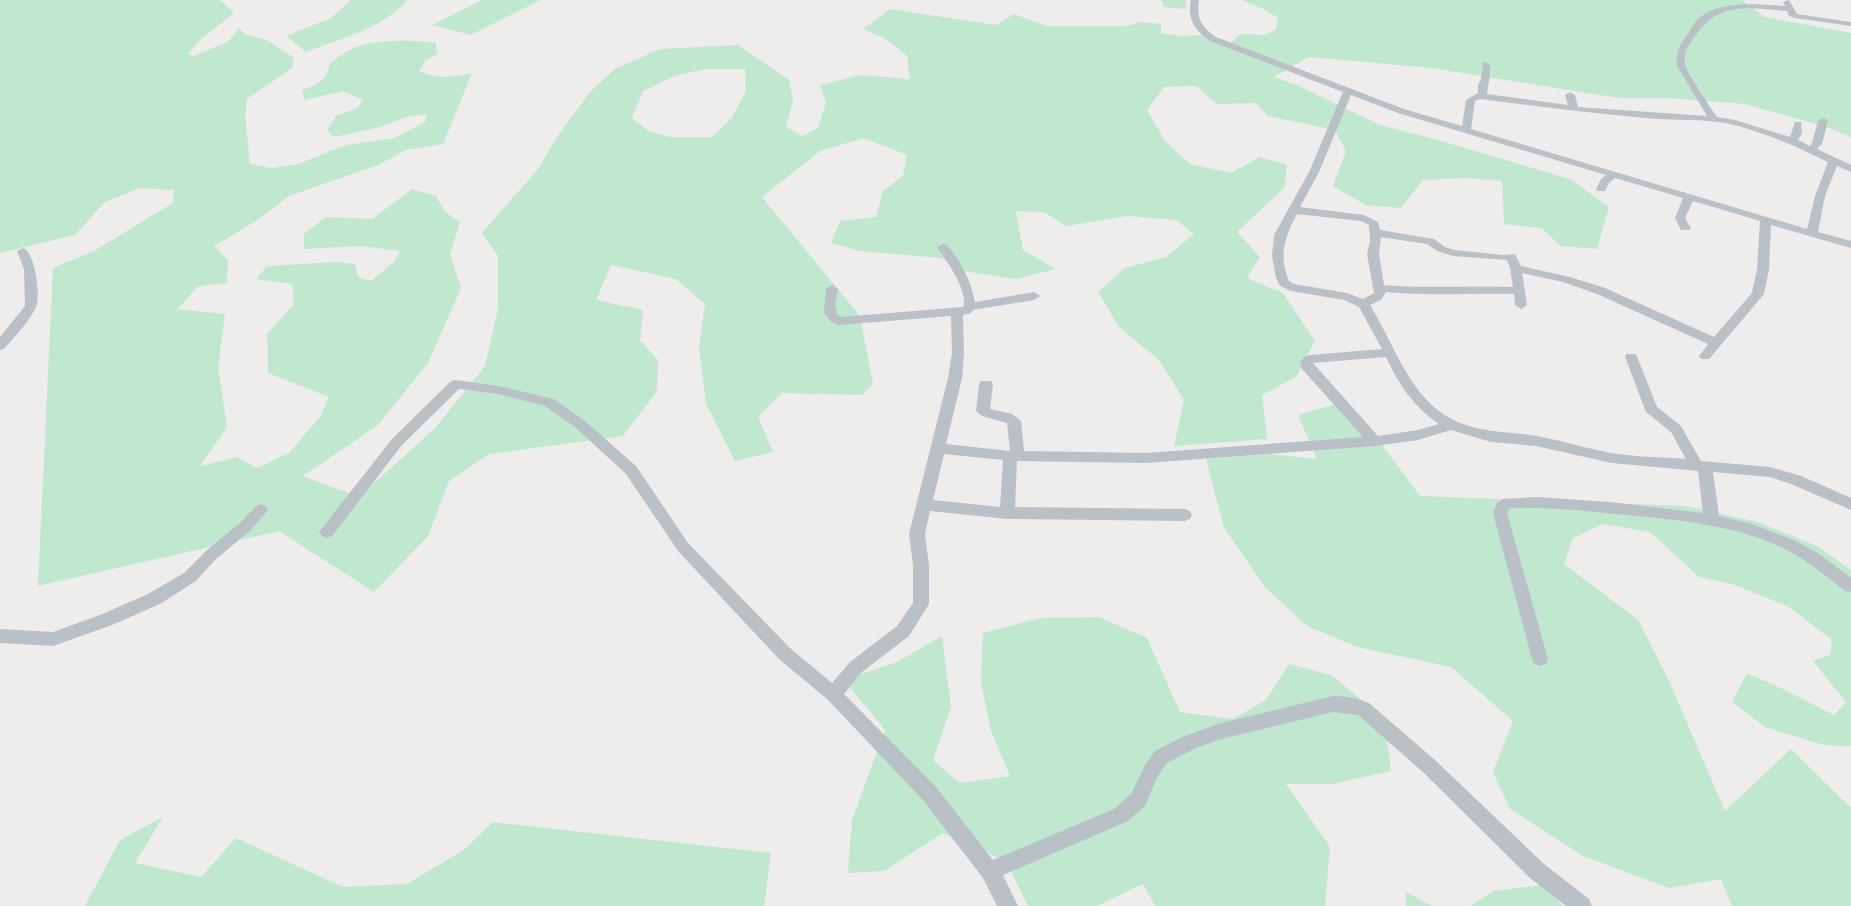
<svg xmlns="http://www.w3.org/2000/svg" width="1851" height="906" font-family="'Public Sans',sans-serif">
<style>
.green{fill:#bfe8cf;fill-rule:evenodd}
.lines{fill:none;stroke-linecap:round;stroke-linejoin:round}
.minor{fill:#b9c1c7;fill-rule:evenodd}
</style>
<rect width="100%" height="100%" fill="#efecec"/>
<g class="green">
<path d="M0 0H220L234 13 200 40 188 54 194 56 229 41 239 28 245 34 267 40 294 58 292 68 247 99 245 116 250 164 272 168 298 164 346 145 395 138 425 122 427 115 409 116 377 128 334 137 327 130 336 116 357 108 363 100 343 91 304 100 302 90C318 85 327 80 330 63 338 58 346 51 354 48 375 39 414 40 436 43L437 54 426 60 419 71C440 80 450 77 472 73L443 144 406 150 378 165 289 196 256 221 214 246 228 260 227 283 198 286 178 309 225 314 218 367 227 427 200 466 237 457 257 468 289 453 320 417 329 397 268 373 267 334 294 304 292 284 256 279 267 266 335 262 355 264 358 277 371 281 394 262 400 251 361 246 304 249V234L326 217 372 219 412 189 436 196 445 212 460 222 450 255 461 288 428 363 378 425 303 476 359 497 435 428 485 366 498 308V256L482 233 539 168 557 137 590 92 615 69 660 49 738 45 789 80 793 101 786 127 802 136 818 128 826 102 820 85 860 75 910 79 907 56 886 39 863 29 890 9 996 25 1014 14 1047 26H1127L1140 22 1161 24V33L1178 36 1207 35 1228 45 1240 34 1264 35 1276 30 1278 18 1266 10 1241 0H1742L1764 17 1851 33V137L1830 128 1745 104 1667 98H1618L1432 68 1309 57 1274 77 1299 86 1380 125 1431 138 1570 179 1609 207 1597 249 1561 246 1541 228 1504 224 1502 181 1467 178 1423 180 1401 208 1366 205 1333 186 1346 151 1335 130 1268 116 1256 103 1217 104 1196 86 1164 87 1147 110 1165 141 1190 164 1231 173 1260 157 1287 165 1284 188 1237 232 1260 257 1247 278 1283 293 1315 341 1296 377 1262 395 1267 439 1174 446 1184 400 1159 360 1119 327 1098 292 1125 268 1166 257 1194 234 1176 220 1128 216 1066 226 1044 212 1016 211 1023 250 1056 269 1016 279 963 271 941 258 859 251 831 243 840 221 876 217 883 191 903 176 907 155 864 138 820 151 762 197 860 316 873 384 862 395 782 393 758 417 773 452 735 461 706 404 699 346 705 304 676 279 611 265 596 300 643 310 640 340 658 360 657 391 623 436 489 454 449 481 428 536 374 592 279 531 38 586 53 268 94 251 173 203 174 190 140 188 105 202 75 235 0 253ZM708 69H745L746 91 731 119 712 137H669L648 131 632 118 643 91 677 75Z"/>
<path d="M351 0H407C386 27 337 40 306 52L286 36 331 18Z"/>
<path d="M482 0H541L471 35 432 25Z"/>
<path d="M1161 0H1186V9L1164 7Z"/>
<path d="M1342 402 1382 445 1420 496 1686 506 1758 522 1817 546 1851 570V746L1824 745 1765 727 1732 702 1747 673 1783 689 1834 715 1846 702 1813 661 1830 655 1832 640 1789 607 1732 584 1699 577 1650 532 1603 524 1573 538 1564 564 1638 620 1669 681 1725 811 1791 749 1851 808V906H1732L1721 879 1669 888 1583 856 1510 809 1493 772 1513 721 1451 667 1357 647 1307 626 1266 588 1224 528 1206 459 1270 454 1317 459 1298 415Z"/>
<path d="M1099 617 1147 638 1180 712 1233 719 1266 700 1289 664 1331 675 1384 718 1391 771 1332 784H1286L1330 847 1325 906H1155L1143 884 1097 906H1028L1006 861 943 833 884 871 848 873 852 820 885 730 844 680 897 662 942 636 951 707 933 760 960 783 1010 776 991 731 981 683 983 633 1040 618Z"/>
<path d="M163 817 135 863 201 877 236 838 343 887 407 884 465 849 493 822 771 853 764 906H85L120 840Z"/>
<path d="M1541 885 1563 906H1470L1494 891Z"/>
<path d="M1406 892 1432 906H1406Z"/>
</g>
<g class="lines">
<g class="minor">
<path d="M1191 0H1199C1196 18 1201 27 1216 37L1404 109 1462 126 1466 100 1478 93V85L1481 80 1483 63 1486 62 1490 65C1491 76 1488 84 1487 94L1568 105 1565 95 1570 92 1575 95 1578 107 1707 116 1677 66C1675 54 1680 44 1687 35 1691 30 1693 24 1698 19 1719 0 1757 4 1785 6L1783 2 1789 0 1797 14 1851 22V26L1795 18 1789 16 1787 11C1750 8 1719 1 1695 36 1689 44 1683 53 1685 64 1687 74 1710 106 1717 117L1735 120 1790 137 1795 122H1801L1802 133 1798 140 1810 146 1812 143 1818 121 1823 118 1826 119 1828 121 1822 144 1817 149 1851 165V172L1837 166 1825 196 1818 232 1851 241V248L1771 225 1769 269 1764 294 1709 359H1701L1699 356 1708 344 1597 294 1563 282 1522 273 1527 305 1521 309 1515 305 1514 294C1471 293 1428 296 1386 292L1381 300 1370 305C1391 339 1404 380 1434 407 1465 434 1500 430 1537 436 1562 441 1586 448 1611 453 1635 457 1661 457 1686 459L1671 432 1646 412 1625 357 1626 354H1636L1657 407 1681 426 1701 461 1770 467 1801 476 1851 498V510L1791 484 1770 477 1713 472 1719 516 1752 524 1796 541 1819 554 1851 578V592L1845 591C1826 576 1807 560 1785 549 1736 525 1680 520 1626 515 1587 511 1549 507 1510 508L1507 513 1548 659 1546 664 1540 666 1534 664 1532 659 1493 513 1497 503 1502 499 1537 497 1610 502 1703 513 1698 471 1612 463 1536 446 1491 442 1451 430 1418 440 1375 446 1146 463 1017 461 1015 507 1185 509 1190 511 1192 515 1190 519 1185 521 1007 519 930 511 925 534 929 565V604L909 636 862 672 844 694 936 787 993 860 1114 809 1131 794 1145 765 1155 751 1182 737 1221 723 1333 696C1345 696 1357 698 1369 703L1436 761 1544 864 1589 899 1592 906H1566L1530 878 1424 773 1358 715 1333 712 1221 739 1194 749 1167 763 1157 777 1145 806 1128 821 1003 875 1018 906H997L983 878 922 799 828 700 779 659 678 551 626 474 575 427 545 406 498 394 459 389 402 445 332 536 327 538 322 536 319 532 322 528 392 439 451 381 456 380 498 386 554 399 585 421 636 466 688 543 791 649 832 683 850 662 897 626 913 603V565L909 534 948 378 952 353 951 316 839 325 830 321 824 312 826 289 832 285 838 289 835 304 837 314 841 317 963 307C969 291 946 260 937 247L943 244 947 245C962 263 970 279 975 302L1034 292 1040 296 1034 300 973 310 971 313 963 315 964 353 962 378 946 444 1010 451 1007 423 982 416 976 411 979 384 981 381H991L993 384 990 409 1012 414 1021 421 1024 451 1146 453 1363 437 1302 369 1300 362 1305 356 1310 355 1382 349 1359 307 1344 300 1291 291 1280 286 1276 278 1272 256 1274 235 1309 172 1343 92 1210 41C1194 30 1187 19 1191 0ZM1351 95 1398 113 1606 175 1601 179 1596 189 1597 191H1605L1609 183 1615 178 1683 198 1675 218 1681 230H1689L1691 228 1685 218 1693 201 1760 221 1757 269 1752 293 1714 337 1605 288 1570 277 1521 266 1515 254 1503 255 1454 250 1445 247 1434 239 1380 230 1378 222 1364 215 1300 207 1319 172ZM1480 99C1535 106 1590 113 1645 118 1673 121 1702 118 1730 124 1764 132 1797 147 1828 162L1815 196 1807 229 1471 129 1475 101ZM1297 214 1361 221 1369 225 1370 240 1367 254 1374 293 1363 299 1347 293 1294 284 1289 281C1278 255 1285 237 1297 214ZM1381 237 1427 244 1437 251 1453 256 1507 260 1510 268 1513 287C1470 285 1427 289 1384 285L1379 254ZM1386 357C1399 385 1414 407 1439 424L1418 430 1378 436 1313 363ZM944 454 1003 460 1000 507 933 500Z"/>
<path d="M23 248C35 251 41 297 36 307 30 321 14 337 4 349L0 350V337L25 306 24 269 17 251Z"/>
<path d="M261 504 266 506 268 510 251 530 216 559 196 581 160 604 112 625 53 646 0 643V629L53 632 100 615 148 594 184 573 206 551 241 522 256 506Z"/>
</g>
</g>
</svg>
